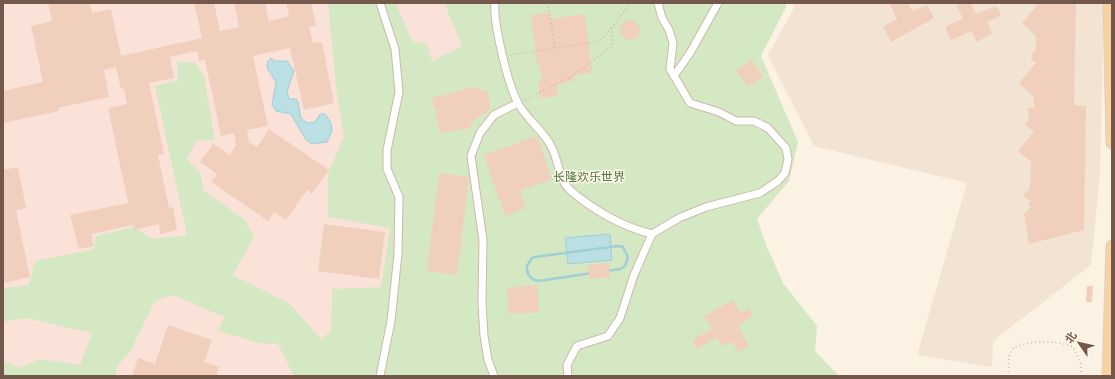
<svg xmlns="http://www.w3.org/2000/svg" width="1115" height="379" font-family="'Asap Condensed','Noto Sans SC',sans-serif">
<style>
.residential{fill:#f3e3d3}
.commercial{fill:#fbe2d9}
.green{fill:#d4e8c3}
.water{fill:#bae0e4;stroke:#a0cfd6}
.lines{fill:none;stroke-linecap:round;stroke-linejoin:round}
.stream{stroke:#a0cfd6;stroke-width:2.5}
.building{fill:#f0cfbd}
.street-casing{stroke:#cdb9ab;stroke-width:9}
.primary-casing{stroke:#d8d0cd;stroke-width:13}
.path{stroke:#d5b3a0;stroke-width:1.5;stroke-dasharray:1 3;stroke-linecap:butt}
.street{stroke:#fff;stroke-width:7}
.primary{stroke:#f8d39f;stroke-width:11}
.labels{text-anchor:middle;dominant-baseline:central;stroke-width:3;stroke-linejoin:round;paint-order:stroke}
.park-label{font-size:12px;fill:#547843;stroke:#fef6ea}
</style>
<rect width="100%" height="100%" fill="#fbf2e4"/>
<path class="residential" d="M793 3H1104L1100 175 1091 265 993 341 992 367 917 355 967 183 814 146 768 55 794 8Z"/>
<path class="commercial" d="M3 3H444L462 46 398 376H3Z"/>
<path class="green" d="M328 3H396L412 41 427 44 432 61 462 46 444 3H786V7L761 56 798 142 789 181 757 219 767 247 783 283 817 326 815 351 839 376H294L278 344 259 343 218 331 224 317 173 295 155 301 131 350 116 368V376H3V361L19 368 40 359 80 365 92 333 26 318 3 322V288L29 285 35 261 94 249 96 236 134 227 152 239 187 235 155 86 178 80 177 61 196 63 204 76 215 140 196 141 187 159 201 174 203 190 245 220 254 237 233 275 290 304 321 339 331 331 332 289 381 287 390 228 328 217V173L344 137 337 95Z"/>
<g class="water">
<path d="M271 58 275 61H287L294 71 287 91 289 99H296L298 102 301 118 307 123 315 122 320 114H325L331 123 332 131 327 142 312 144 306 140 291 114 276 111 272 104 276 82 267 68 268 61Z"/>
<path d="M610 234 612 260 568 264 565 238Z"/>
</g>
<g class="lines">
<path class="stream" d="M618 246 623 247 628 257 625 266 620 269 538 281C530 279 526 274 527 266L532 258 535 257Z"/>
</g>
<g class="building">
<path d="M48 3H90L92 13 111 9 121 56 202 38 194 3H214L220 31 239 27 234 3H265L269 21 289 16 286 3H311L316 26 309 27 313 43 322 42 334 103 304 110 290 48 253 56 268 126 247 130 249 142 257 147 269 129 329 170 312 194 307 190 286 220 274 212 268 221 211 182 217 174 200 162 213 144 230 155 236 145 234 133 221 136 205 60 199 61 197 51 170 57 174 78 149 83 164 154 158 155 169 208 173 207 177 230 160 234 159 224 134 230 133 225 91 234 94 246 79 249 70 215 128 203 108 108 127 104 124 89H121L116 67 104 70 109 97 58 108 59 111 3 123V91L43 82 31 26 52 21Z"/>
<path d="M889 3H908L912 11 927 5 934 18 891 42 883 27 897 19Z"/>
<path d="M961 3H971L976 14 996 6 1001 15 987 22 992 33 977 42 972 31 951 40 945 27 963 18 956 5Z"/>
<path d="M1039 3H1076L1074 105 1086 106 1084 230 1029 244 1024 214 1031 207 1028 205 1031 201 1023 196 1030 188 1031 162 1018 151 1034 132 1025 125 1029 120 1028 108H1034V97L1019 83 1036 63 1031 59 1033 57 1031 55 1036 49V36L1022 23Z"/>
<path d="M550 13 551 19 585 14 592 73 574 75V81L557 84 558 96 540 98 538 82 542 81 540 65H537L531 15Z"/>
<circle cx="630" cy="30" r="10"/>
<path d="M752 60 763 77 748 87 736 70Z"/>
<path d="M474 87 488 92 490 109 470 123 472 128 440 133 432 98Z"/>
<path d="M537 136 552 179 520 191 526 208 505 216 484 155Z"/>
<path d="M18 167 26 208 16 210 30 277 3 283V170Z"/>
<path d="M439 173 469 177 457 275 427 271Z"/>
<path d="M324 224 385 232 379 279 318 271Z"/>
<path d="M609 263 610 277 589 279 588 265Z"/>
<path d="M537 285 539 312 509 314 507 288Z"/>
<path d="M1087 286H1093L1092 302H1086Z"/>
<path d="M733 300 741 313 749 308 753 316 738 325 749 346 738 352 732 341 722 347 717 337 697 349 692 340 712 329 704 316Z"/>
<path d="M168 325 212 340 204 362 219 367 216 376H132L138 358 155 364Z"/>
</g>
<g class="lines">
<g class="street-casing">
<g id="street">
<path d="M380 3 395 49 399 92 387 150V169L399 197 398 254 391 321 380 376"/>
<path d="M495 3C493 23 508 85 518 103 526 119 543 130 551 146 559 160 558 179 570 190 593 210 623 227 652 234"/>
<path d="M674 76 690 53 718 3"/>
<path d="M494 376 488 360 484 336 482 303 483 240 471 156 480 133 494 115 518 103"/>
<path d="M568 376 567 365 577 346 608 336 620 318 634 275 652 234 679 218 706 207 760 193 778 181 785 173 788 159 786 148 768 128 754 121H736L719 112 690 103 670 69 673 43 669 30 662 18 658 3"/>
</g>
</g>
<g class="primary-casing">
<g id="primary">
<path d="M1109 3 1112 143"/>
<path d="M1108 376 1112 246"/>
</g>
</g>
<g class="path">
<path d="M548 3 555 48"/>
<path d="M510 55 600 41 619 19 630 3"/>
<path d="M525 100 574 75 612 46V27"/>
<path d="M1008 376 1009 356 1013 348C1030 340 1056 340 1073 347L1081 364V376"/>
</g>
<use href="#street" class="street"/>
<use href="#primary" class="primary"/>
</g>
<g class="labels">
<g class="park-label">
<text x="589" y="177">长隆欢乐世界</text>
</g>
</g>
<rect width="1115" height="379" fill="none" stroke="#73584b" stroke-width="8"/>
<g transform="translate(1079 343) rotate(304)" stroke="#fef6ea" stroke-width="3" paint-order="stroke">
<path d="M0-3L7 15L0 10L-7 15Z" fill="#73584b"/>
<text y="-6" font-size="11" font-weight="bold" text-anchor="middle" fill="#73584b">北</text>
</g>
</svg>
